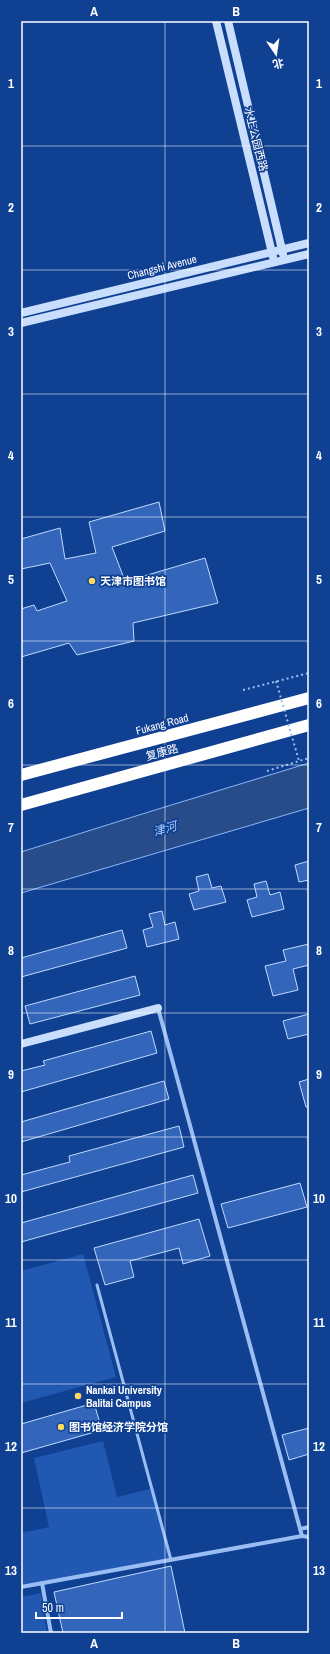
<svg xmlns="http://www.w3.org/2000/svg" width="330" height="1654" font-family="'Archivo Narrow','Noto Sans SC',sans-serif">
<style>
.green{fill:#2058b2}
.water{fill:#284c89;stroke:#8bb7f8}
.building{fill:#3366ba;stroke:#c2d9fe}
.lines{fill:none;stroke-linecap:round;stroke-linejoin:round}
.path{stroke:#9abdf4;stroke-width:2;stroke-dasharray:2 3;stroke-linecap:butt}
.lane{stroke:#9abdf4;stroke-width:3}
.street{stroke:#9abdf4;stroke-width:4}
.secondary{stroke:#c9ddfd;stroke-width:8}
.highway{stroke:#fff;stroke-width:12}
.path-bridge{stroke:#9abdf4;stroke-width:2;stroke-dasharray:2 3;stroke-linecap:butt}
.grid{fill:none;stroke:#fff;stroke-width:1;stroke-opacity:0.55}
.poi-dot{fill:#ffda5d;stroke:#0f4092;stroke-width:1.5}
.labels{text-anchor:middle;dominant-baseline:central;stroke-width:3.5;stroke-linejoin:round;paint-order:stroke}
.street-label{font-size:11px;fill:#fff;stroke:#0f4092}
.poi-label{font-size:11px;font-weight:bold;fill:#fff;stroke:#0f4092;text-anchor:start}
.water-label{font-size:12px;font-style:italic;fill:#a6c7fb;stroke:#0f4092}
.neatline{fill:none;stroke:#fff;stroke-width:1.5}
.grid-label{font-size:13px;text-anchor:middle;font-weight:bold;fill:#fff}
</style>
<rect width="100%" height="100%" fill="#0f4092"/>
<g class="green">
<path d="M83 1254 116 1377 21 1403V1271Z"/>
<path d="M103 1441 117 1497 154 1488 171 1560 21 1589V1533L49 1527 34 1458Z"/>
<path d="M41 1593 47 1633H21V1597Z"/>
</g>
<path class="water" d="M309 763V808L21 893V852L155 810Z"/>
<g class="building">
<path d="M159 502 165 531 112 547 127 586 146 585 144 576 205 558 218 603 133 623 134 641 77 655 69 643 21 657V609L34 605 37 611 67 601 50 563 21 569V539L60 528 65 559 96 553 89 522Z"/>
<path d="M309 861V880L299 882 295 865Z"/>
<path d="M208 874 212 888 221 886 226 902 194 910 189 894 199 891 196 877Z"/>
<path d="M266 881 270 895 280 892 284 909 252 917 247 900 257 897 254 884Z"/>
<path d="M162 911 165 925 175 922 179 939 147 947 143 930 153 927 149 914Z"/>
<path d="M122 930 127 948 21 977V958Z"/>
<path d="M309 944V965L293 969 298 990 273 996 265 966 286 961 283 950Z"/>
<path d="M135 976 140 995 30 1024 25 1006Z"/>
<path d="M309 1014V1034L288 1039 283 1021Z"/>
<path d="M151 1031 157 1053 21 1092V1071L45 1065 43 1061Z"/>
<path d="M309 1079V1107H306L299 1082Z"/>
<path d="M164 1081 169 1099 21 1142V1122Z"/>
<path d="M179 1126 184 1147 21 1192V1175L70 1162 69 1156Z"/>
<path d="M193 1175 198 1193 21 1242V1223Z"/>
<path d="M300 1183 307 1207 228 1228 221 1204Z"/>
<path d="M199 1219 210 1256 183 1264 179 1248 130 1261 134 1277 105 1285 94 1248Z"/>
<path d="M94 1403 102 1430 21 1453V1424Z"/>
<path d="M309 1428V1454L289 1460 282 1435Z"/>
<path d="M171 1566 185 1633H63L54 1592Z"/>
</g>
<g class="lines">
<g class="path">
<path d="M243 690 309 673"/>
<path d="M267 771 309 758"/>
</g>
<path class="lane" d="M97 1285 171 1560"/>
<g class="street">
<path d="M158 1008 302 1536"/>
<path d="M300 1529 309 1527"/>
<path d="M42 1583 51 1633"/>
<path d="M21 1587 302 1536 309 1537"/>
</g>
<g class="secondary">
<path d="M216 21 273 257"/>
<path d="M228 21 283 254"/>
<path d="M21 313 309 243"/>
<path d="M21 323 309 254"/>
<path d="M21 1044 158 1008"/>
</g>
<g class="highway">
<path d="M21 775 309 698"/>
<path d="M21 805 309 725"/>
</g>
<path class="path-bridge" d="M276 681 299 761"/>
</g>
<path class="grid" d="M165 21V1633M21 146H309M21 270H309M21 394H309M21 517H309M21 641H309M21 765H309M21 889H309M21 1013H309M21 1137H309M21 1260H309M21 1384H309M21 1508H309"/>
<g class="poi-dot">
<circle cx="92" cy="581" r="4"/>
<circle cx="78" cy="1396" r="4"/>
<circle cx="61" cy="1427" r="4"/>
</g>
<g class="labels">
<g class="street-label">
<text transform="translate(256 139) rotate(76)">水上公园西路</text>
<text transform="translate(162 267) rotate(-14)">Changshi Avenue</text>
<text transform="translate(162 724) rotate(-15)">Fukang Road</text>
<text transform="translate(162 752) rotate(-15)">复康路</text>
</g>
<g class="poi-label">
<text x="100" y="581">天津市图书馆</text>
<text x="86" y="1390">Nankai University<tspan x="86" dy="13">Balitai Campus</tspan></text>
<text x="69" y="1427">图书馆经济学院分馆</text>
</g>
<g class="water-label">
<text transform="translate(165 829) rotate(-16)">津河</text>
</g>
</g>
<rect width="330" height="1654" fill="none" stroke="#0f4092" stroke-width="44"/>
<g transform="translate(276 54) rotate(167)" stroke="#0f4092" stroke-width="3" paint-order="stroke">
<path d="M0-3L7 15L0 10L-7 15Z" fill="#ffffff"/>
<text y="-6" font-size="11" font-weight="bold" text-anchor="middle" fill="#ffffff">北</text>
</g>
<path d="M36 1612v6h86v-6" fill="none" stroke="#ffffff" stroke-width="2"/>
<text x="42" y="1612" font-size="12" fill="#ffffff" stroke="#0f4092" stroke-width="3" paint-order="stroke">50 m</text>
<rect x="22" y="22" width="286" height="1610" class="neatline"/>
<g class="grid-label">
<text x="94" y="16">A</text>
<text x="236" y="16">B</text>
<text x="11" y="88">1</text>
<text x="319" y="88">1</text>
<text x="11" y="212">2</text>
<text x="319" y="212">2</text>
<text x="11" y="336">3</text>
<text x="319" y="336">3</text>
<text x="11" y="460">4</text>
<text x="319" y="460">4</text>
<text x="11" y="584">5</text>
<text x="319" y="584">5</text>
<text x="11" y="708">6</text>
<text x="319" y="708">6</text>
<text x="11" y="832">7</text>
<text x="319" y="832">7</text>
<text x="11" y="955">8</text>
<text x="319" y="955">8</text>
<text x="11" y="1079">9</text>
<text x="319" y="1079">9</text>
<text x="11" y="1203">10</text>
<text x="319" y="1203">10</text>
<text x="11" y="1327">11</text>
<text x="319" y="1327">11</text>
<text x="11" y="1451">12</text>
<text x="319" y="1451">12</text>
<text x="11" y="1575">13</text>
<text x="319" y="1575">13</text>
<text x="94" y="1648">A</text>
<text x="236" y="1648">B</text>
</g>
</svg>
